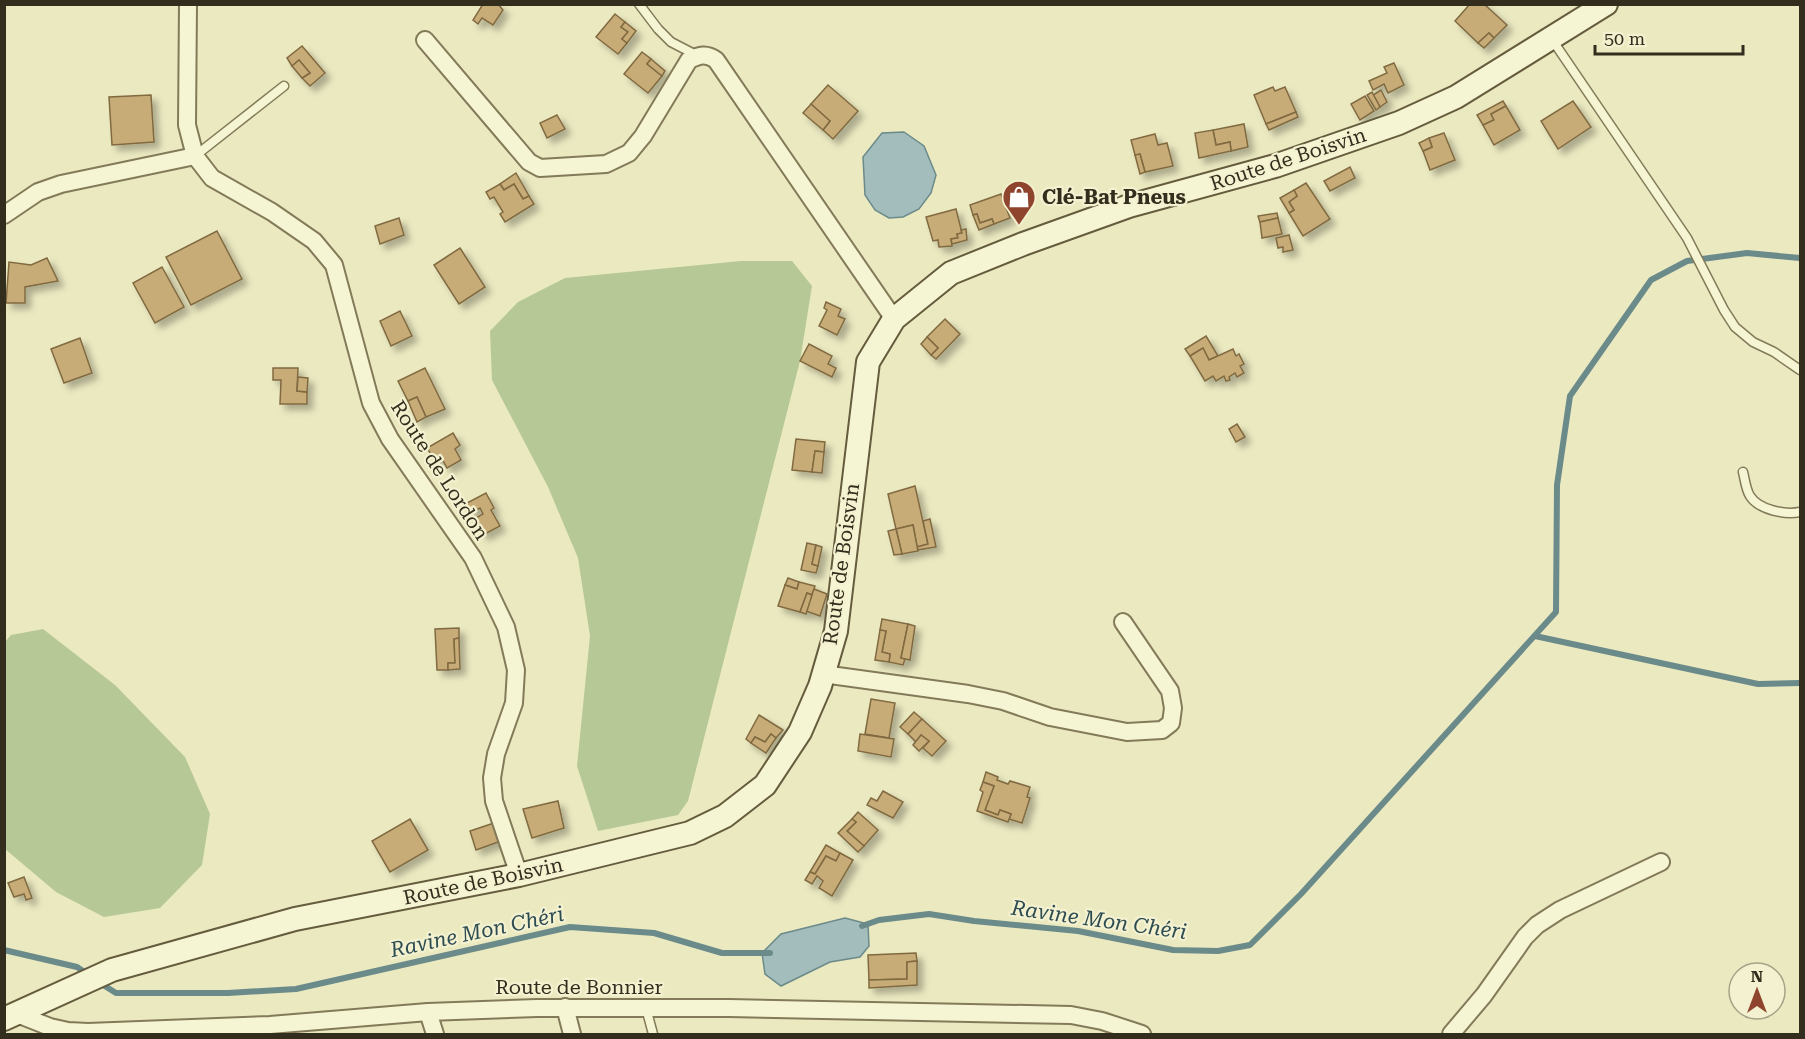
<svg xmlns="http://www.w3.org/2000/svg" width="1805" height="1039" font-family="'Roboto Serif',serif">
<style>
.green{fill:#b6c895}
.water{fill:#a3bdbc;stroke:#6b8a8a;stroke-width:1.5}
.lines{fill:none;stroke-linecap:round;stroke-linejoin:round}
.stream{stroke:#6b8a8a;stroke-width:6}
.building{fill:#c7ac78;stroke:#816a41;stroke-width:1.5;filter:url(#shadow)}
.lane-casing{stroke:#837a59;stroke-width:11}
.street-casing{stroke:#837a59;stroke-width:20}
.secondary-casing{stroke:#655b3d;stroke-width:26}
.lane{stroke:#f6f5d3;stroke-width:8}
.street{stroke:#f6f5d3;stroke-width:16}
.secondary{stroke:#f6f5d3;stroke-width:22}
.labels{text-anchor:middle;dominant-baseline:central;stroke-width:4.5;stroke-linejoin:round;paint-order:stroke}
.street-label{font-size:20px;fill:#332d1d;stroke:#f3f1cf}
.poi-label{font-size:20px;font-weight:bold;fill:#332d1d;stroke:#f3f1cf;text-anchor:start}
.water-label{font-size:21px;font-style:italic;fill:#2d4c52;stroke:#f3f1cf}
</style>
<defs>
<filter id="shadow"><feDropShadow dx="5.5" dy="5.5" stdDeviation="3" flood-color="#0004"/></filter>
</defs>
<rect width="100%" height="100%" fill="#ebe9c0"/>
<g class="green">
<path d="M741 261H792L812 286 800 361 688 801 678 815 598 831 577 766 590 636 578 558 548 487 492 380 490 331 518 302 565 278Z"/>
<path d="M43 629 115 685 185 757 210 814 202 865 160 908 104 917 56 892 5 849V642L11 635Z"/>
</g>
<g class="water">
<path d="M904 132 924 146 936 175 931 193 919 209 903 217 889 218 875 210 865 195 863 157 882 133Z"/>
<path d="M845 918 868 924 869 946 860 957 830 962 781 986 765 974 762 953 781 934Z"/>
</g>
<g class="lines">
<g class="stream">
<path d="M1535 636 1758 684 1800 683"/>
<path d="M862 926 879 920 929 914 974 921 1078 931 1173 950 1218 951 1250 945 1301 894 1556 612 1557 485 1570 396 1651 280 1687 261 1747 253 1800 258"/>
<path d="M4 950 77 967 89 975"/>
<path d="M100 983 116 993H228L296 989 570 927 654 933 722 953H770"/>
</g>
</g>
<g class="building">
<path d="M483 4H498L503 10 493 25 482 18 478 24 473 20Z"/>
<path d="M1470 4H1484L1507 25 1494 38 1489 33 1478 43 1455 21Z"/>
<path d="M615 14 625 22 621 27 628 32 622 39 627 43 618 54 596 37Z"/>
<path d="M625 22 636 31 627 43 622 39 628 32 621 27Z"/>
<path d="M1489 33 1494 38 1484 48 1478 43Z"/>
<path d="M302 46 325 73 310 86 302 78 310 73 299 60 292 66 287 58Z"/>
<path d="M642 52 651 59 647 64 662 76 648 93 624 74Z"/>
<path d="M651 59 665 71 662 76 647 64Z"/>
<path d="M299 60 310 73 302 78 292 66Z"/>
<path d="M1394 63 1404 85 1388 93 1384 84 1373 90 1369 81 1387 73 1384 67Z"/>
<path d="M828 85 858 111 833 139 823 130 830 121 811 104Z"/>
<path d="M1273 87 1275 91 1285 87 1296 112 1266 124 1254 95Z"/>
<path d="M1381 90 1387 102 1380 107 1373 95Z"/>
<path d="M1372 92 1380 107 1376 110 1367 95Z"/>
<path d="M151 95 154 142 112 145 109 97Z"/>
<path d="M1365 96 1374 111 1360 120 1351 104Z"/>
<path d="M1503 101 1506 106 1491 114 1494 120 1483 125 1477 115Z"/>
<path d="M1573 101 1591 127 1558 149 1541 121Z"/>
<path d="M811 104 830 121 823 130 803 113Z"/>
<path d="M1506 106 1520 130 1494 145 1483 125 1494 120 1491 114Z"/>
<path d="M1296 112 1298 117 1269 130 1266 124Z"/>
<path d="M557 115 565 129 547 138 540 123Z"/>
<path d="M1244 124 1248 147 1231 151 1230 142 1216 145 1213 130Z"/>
<path d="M1213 130 1216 145 1230 142 1231 151 1199 158 1195 133Z"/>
<path d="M1444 133 1455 160 1430 170 1423 151 1432 147 1429 138Z"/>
<path d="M1155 134 1158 145 1167 143 1173 166 1145 172 1140 154 1135 155 1131 140Z"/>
<path d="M1429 138 1432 147 1423 151 1419 143Z"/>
<path d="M1140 154 1145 172 1140 174 1135 155Z"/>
<path d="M1350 167 1355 178 1330 191 1324 181Z"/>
<path d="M516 173 529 196 523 199 514 184 504 190 500 184Z"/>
<path d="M1306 183 1330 219 1303 236 1289 213 1294 210 1289 202 1297 196 1294 190Z"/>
<path d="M500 184 504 190 514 184 523 199 529 196 534 204 505 222 500 214 503 212 494 197 490 199 486 192Z"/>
<path d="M1294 190 1297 196 1289 202 1294 210 1289 213 1280 198Z"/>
<path d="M1001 194 1010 218 994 224 992 219 980 223 977 214 973 215 970 205Z"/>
<path d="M956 209 962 233 957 234 958 238 951 239 952 246 939 247 938 240 933 241 926 217Z"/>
<path d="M1277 213 1278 218 1260 222 1258 216Z"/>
<path d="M977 214 980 223 992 219 994 224 979 230 973 215Z"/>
<path d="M399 218 404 235 380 244 375 226Z"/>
<path d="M1278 218 1282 234 1262 238 1260 222Z"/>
<path d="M966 229 967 240 952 244 951 239 958 238 957 234 962 233 961 230Z"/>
<path d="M217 231 242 279 191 305 166 257Z"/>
<path d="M1289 235 1293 250 1283 252V247L1278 248 1276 238Z"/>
<path d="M460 248 485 287 459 304 434 265Z"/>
<path d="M47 258 58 281 25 287V303H6L9 262 31 265Z"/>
<path d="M162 267 184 307 155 323 133 283Z"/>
<path d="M826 302 841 309 838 316 845 319 837 335 819 326 827 310 824 308Z"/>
<path d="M400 311 412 336 391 346 380 321Z"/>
<path d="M945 319 960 334 936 359 931 355 938 348 927 337Z"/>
<path d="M1206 336 1218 356 1209 360 1203 348 1190 356 1185 349Z"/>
<path d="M927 337 938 348 931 355 921 344Z"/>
<path d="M80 338 92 373 64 383 51 349Z"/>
<path d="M809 344 832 356 828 364 836 368 832 377 800 361Z"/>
<path d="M1203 348 1209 360 1233 349 1236 356 1239 354 1244 364 1240 366 1244 373 1237 377 1235 373 1229 377 1230 380 1226 381 1224 376 1216 381 1213 376 1205 381 1190 356Z"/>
<path d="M273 368H298L297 391 307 392V404H280L281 380H273Z"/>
<path d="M425 368 445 409 426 417 417 397 408 401 398 381Z"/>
<path d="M298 377 308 378 307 392 297 391Z"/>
<path d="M417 397 426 417 417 422 408 401Z"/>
<path d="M1237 424 1245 437 1236 442 1229 429Z"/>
<path d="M453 433 460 445 455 449 461 460 447 468 441 457 435 461 427 448Z"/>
<path d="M796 439 825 442 824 452 815 451 812 472 792 470Z"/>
<path d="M815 451 824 452 822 473 812 472Z"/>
<path d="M915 486 928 544 917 547 913 525 896 529 888 494Z"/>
<path d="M486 493 494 508 491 510 500 526 483 535 474 519 483 514 480 508 470 514 465 504Z"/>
<path d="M930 519 936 547 917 550V547L928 544 923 521Z"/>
<path d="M913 525 918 551 902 554 896 529Z"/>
<path d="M896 529 902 554 894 555 888 531Z"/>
<path d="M807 543 816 545 812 564 818 566 816 573 801 570Z"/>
<path d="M816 545 822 547 818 566 812 564Z"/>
<path d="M788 578 799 582 797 589 785 585Z"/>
<path d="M799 582 815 586 812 595 807 593 800 612 778 606 785 585 797 589Z"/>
<path d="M814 589 827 594 820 616 806 611Z"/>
<path d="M807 593 812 595 806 614 800 612Z"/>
<path d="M882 619 908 624 901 658 905 659 903 665 889 662 890 654 882 652 886 631 880 630Z"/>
<path d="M908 624 915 626 910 660 901 658Z"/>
<path d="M459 628V638L454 639 455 663H448V670H437L435 629Z"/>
<path d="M880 630 886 631 882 652 890 654 889 662 875 660Z"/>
<path d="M459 638 460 669 448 670V663H455L454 639Z"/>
<path d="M871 699 895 703 889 738 865 734Z"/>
<path d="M914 712 922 719 908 734 900 727Z"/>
<path d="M759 715 783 730 776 738 771 734 765 742 755 737 751 743 746 739Z"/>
<path d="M922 719 946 741 932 756 923 748 929 741 921 735 916 742 908 734Z"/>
<path d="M771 734 776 738 766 753 751 743 755 737 765 742Z"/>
<path d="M860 734 894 739 891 757 858 751Z"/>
<path d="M921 735 929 741 919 751 913 745Z"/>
<path d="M986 772 998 777 997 780 1008 784 1010 781 1030 787 1027 797 1030 798 1022 823 1009 819 1011 814 1000 810 998 815 985 810 994 786 983 782Z"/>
<path d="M983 782 994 786 985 810 998 815 1000 810 1011 814 1008 822 977 811 983 792 980 790Z"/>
<path d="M883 791 903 802 893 818 867 805 871 798 877 801Z"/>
<path d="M558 801 564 828 532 838 523 809Z"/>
<path d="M858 812 878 830 864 846 847 831 856 822 852 819Z"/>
<path d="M410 819 428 850 390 872 372 841Z"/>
<path d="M852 819 856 822 847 831 864 846 858 852 838 833Z"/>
<path d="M494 823 501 841 476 850 470 831Z"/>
<path d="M826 845 840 853 836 861 826 856 815 874 810 872Z"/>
<path d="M840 853 853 860 832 896 819 888 823 881 817 876 812 884 805 880 810 872 815 874 826 856 836 861Z"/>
<path d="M24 877 32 898 26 900 24 894 14 897 8 883Z"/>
<path d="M916 953 917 961 907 962V979L869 980 868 955Z"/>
<path d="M917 961V985L869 988V980L907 979V962Z"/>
</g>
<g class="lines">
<g class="lane-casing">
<g id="lane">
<path d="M639 4 658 29 671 42 698 56"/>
<path d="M1551 38 1687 238 1724 310 1735 327 1753 342 1774 352 1800 370"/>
<path d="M195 156 284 86"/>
<path d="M1743 472C1745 480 1746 490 1750 496 1759 510 1785 515 1800 512"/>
<path d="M646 1008 653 1034"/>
</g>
</g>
<g class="street-casing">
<g id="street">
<path d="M188 4 187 125 195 156 212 178 272 212 314 241 334 265 371 403 390 439 473 558 506 627 516 670 514 703 496 754 492 778 494 801 519 875"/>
<path d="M425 40 529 162 540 168 606 164 629 153 643 136 689 60C700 55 706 53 716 60L894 319"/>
<path d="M4 215 38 192 61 184 195 156"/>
<path d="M823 674 968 694 1003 701 1050 717 1127 732 1162 730 1171 723 1173 708 1170 691 1123 622"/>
<path d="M565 1007 572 1034"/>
<path d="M428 1012 435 1034"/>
<path d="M17 1014 50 1027 68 1031 88 1032 270 1025 428 1012 537 1008H729L1071 1015 1102 1021 1142 1034"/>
<path d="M1451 1034 1484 995 1525 937 1537 925 1560 910 1661 862"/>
</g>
</g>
<g class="secondary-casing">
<path id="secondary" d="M4 1019 112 970 295 919 519 875 690 833 725 816 765 785 800 732 820 686 836 631 868 362 894 319 951 273 1023 244 1129 206 1275 166 1399 123 1456 97 1606 4"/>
</g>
<use href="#lane" class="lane"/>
<use href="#street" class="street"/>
<use href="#secondary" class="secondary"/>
</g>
<defs>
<g id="shop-pin" transform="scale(1.725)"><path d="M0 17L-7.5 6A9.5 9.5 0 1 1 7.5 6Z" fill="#8f442d" stroke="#f3f1cf"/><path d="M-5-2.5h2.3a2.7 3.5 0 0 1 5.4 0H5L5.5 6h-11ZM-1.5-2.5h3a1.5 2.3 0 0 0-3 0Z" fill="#fff"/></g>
</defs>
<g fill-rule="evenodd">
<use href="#shop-pin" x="1019" y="197"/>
</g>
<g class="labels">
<g class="street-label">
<text transform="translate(1288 159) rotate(-18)">Route de Boisvin</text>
<text transform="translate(440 470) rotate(57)">Route de Lordon</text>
<text transform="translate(841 564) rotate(-82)">Route de Boisvin</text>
<text transform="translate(483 881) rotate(-12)">Route de Boisvin</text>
<text x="579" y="987">Route de Bonnier</text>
</g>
<g class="poi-label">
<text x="1042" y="197">Clé-Bat Pneus</text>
</g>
<g class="water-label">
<text transform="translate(1099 920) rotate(8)">Ravine Mon Chéri</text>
<text transform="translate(477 932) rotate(-12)">Ravine Mon Chéri</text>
</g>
</g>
<rect width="1805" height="1039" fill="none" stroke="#332d1d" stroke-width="12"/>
<g transform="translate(1757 991)"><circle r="28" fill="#f3f1cf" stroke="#a6a388" stroke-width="1.5"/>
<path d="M0-4.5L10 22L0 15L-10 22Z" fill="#8f442d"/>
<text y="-9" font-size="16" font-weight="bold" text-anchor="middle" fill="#332d1d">N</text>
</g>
<path d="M1595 45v9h148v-9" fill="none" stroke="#332d1d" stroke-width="3"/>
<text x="1604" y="45" font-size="18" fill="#332d1d" stroke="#f3f1cf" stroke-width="4.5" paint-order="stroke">50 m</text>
</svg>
